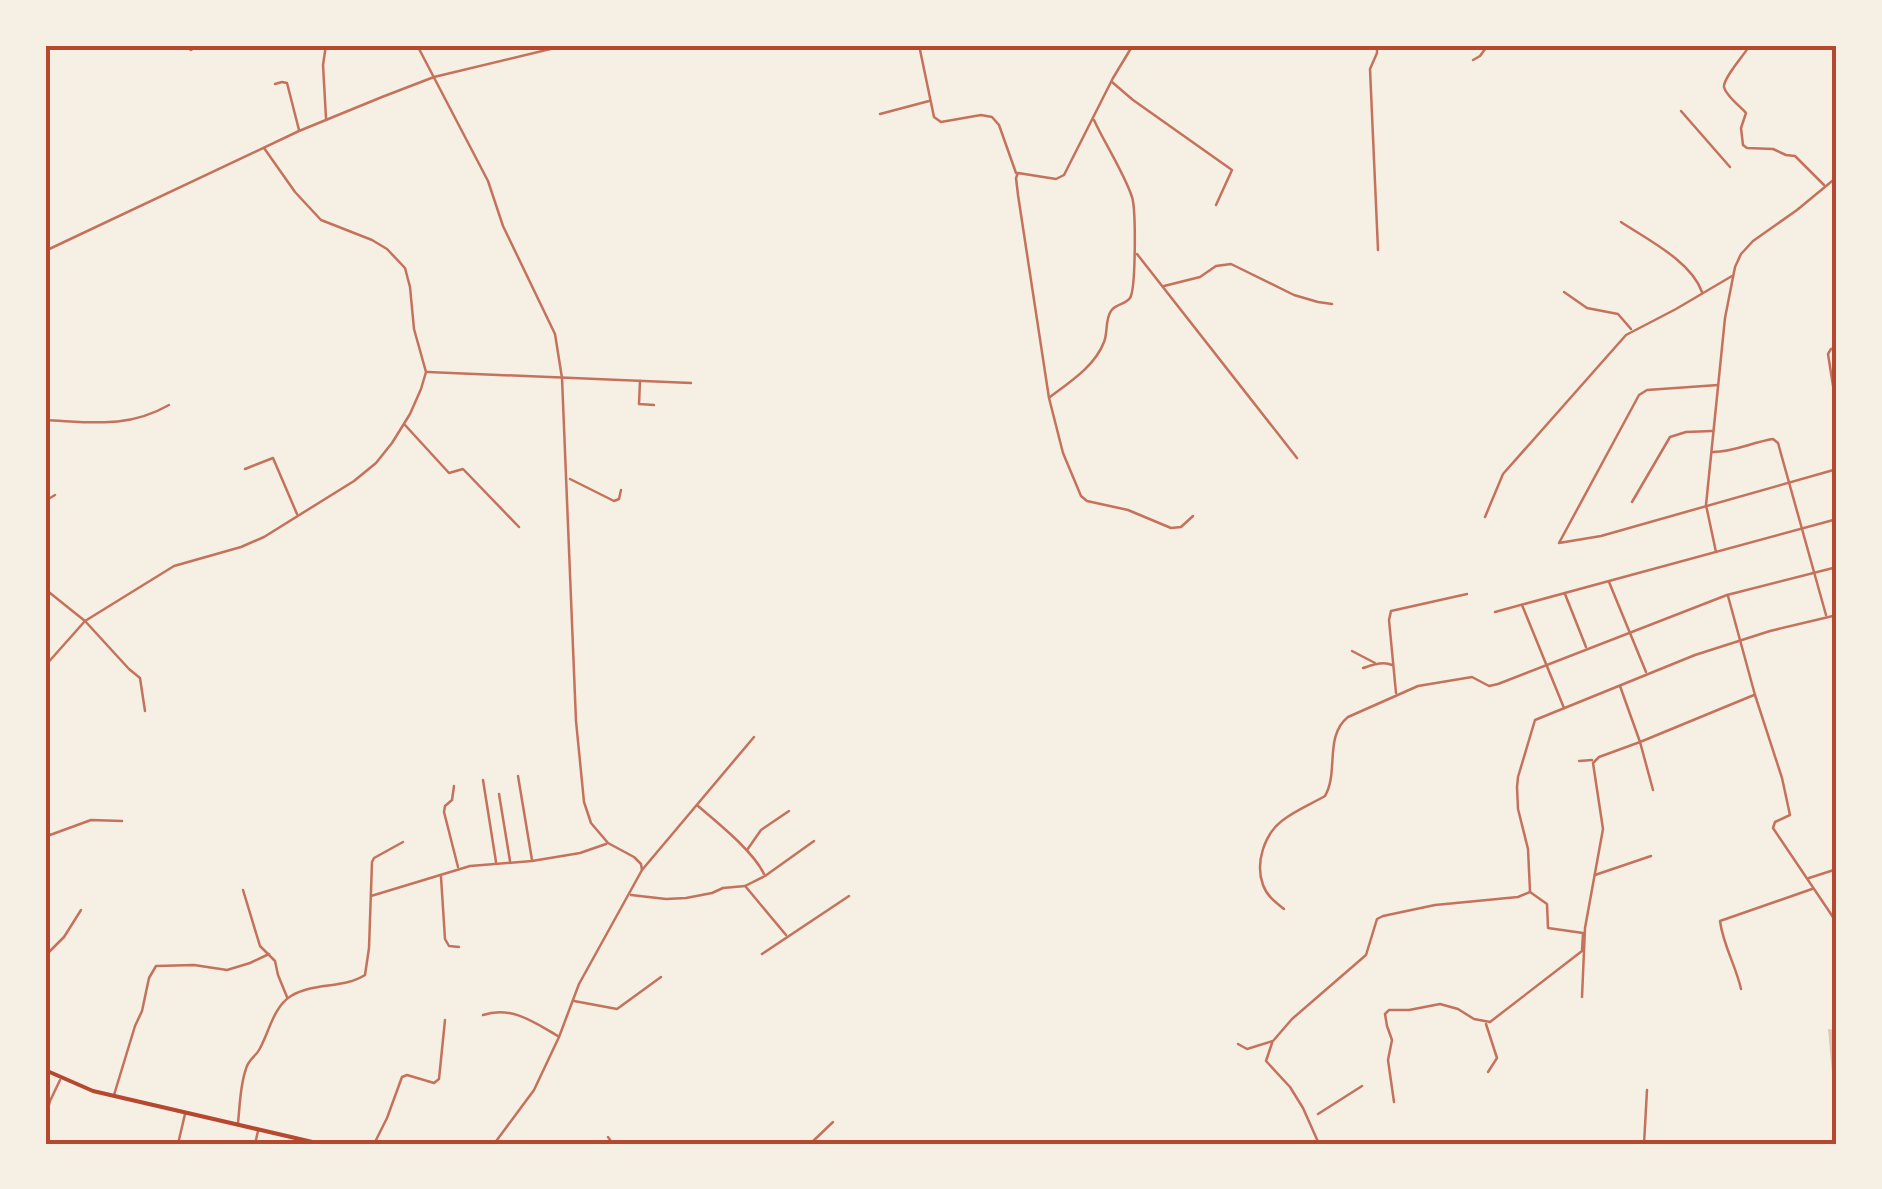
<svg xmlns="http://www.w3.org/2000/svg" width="1882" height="1189" font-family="Cabin,sans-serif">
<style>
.building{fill:#e6c5b7}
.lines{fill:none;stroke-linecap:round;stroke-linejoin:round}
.minor{stroke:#c5725c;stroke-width:2.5}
.tertiary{stroke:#c5725c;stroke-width:2.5}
.secondary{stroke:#b5482f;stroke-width:4}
.neatline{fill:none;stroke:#b5482f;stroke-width:4}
</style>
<rect width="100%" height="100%" fill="#f6efe4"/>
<path class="building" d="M1828 1029 1837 1030V1084H1833Z"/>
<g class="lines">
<g class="minor">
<path d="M184 45 191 50 199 45"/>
<path d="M326 45 323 65 326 118"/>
<path d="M417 45 488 181 503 226 555 334 562 378 576 721 584 802 591 823 608 843 634 857 641 864 642 870 579 984 559 1037 534 1090 494 1144"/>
<path d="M919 45 934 117 941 122 981 115 992 117 999 125 1016 173"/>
<path d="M1133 45 1113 78 1064 175 1056 179 1018 173 1016 178 1018 195 1049 398 1063 453 1081 496 1087 501 1128 510 1171 528 1181 527 1193 516"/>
<path d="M1377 45V53L1370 69 1378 250"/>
<path d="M1750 45C1745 54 1723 78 1724 87 1726 96 1741 107 1746 113L1741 128 1743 145 1747 148 1773 149 1786 155 1795 156 1824 185"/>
<path d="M1473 60 1480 56 1488 45"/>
<path d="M1112 82 1133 100 1232 170 1216 205"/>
<path d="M275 84 282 82 287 83 299 130"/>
<path d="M1681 111 1730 167"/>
<path d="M880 114 929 101"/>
<path d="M1621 222C1648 240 1691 261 1702 292"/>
<path d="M1137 254 1297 458"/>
<path d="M1164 286 1200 277 1216 266 1231 264 1294 295 1318 302 1332 304"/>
<path d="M1564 292 1587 308 1618 314 1631 329"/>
<path d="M1837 348 1831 349 1828 354 1837 411"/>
<path d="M428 372 691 383"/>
<path d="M640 381 639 404 654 405"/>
<path d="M1718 385 1647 390 1639 395 1559 543 1601 536 1837 469"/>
<path d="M1050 397C1070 382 1095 366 1104 342 1108 333 1105 319 1111 311 1115 304 1125 305 1130 298 1136 289 1136 209 1132 197 1124 173 1105 144 1094 120"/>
<path d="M45 420C91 422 127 429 169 405"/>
<path d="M405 425 449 473 463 469 519 527"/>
<path d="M1713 452C1734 452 1753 442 1773 439L1778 443 1826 615"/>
<path d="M245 469 273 458 297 514"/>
<path d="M570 479 614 501 619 499 621 490"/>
<path d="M45 501 55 495"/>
<path d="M1632 502 1670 437 1686 432 1712 431"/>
<path d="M1485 517 1503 474 1626 335 1676 309 1732 276"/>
<path d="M1716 552 1706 505 1725 318 1735 267 1741 254 1753 241 1797 210 1837 177"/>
<path d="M1609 582 1646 672"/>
<path d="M45 589 85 621 129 669 140 678 145 711"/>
<path d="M1565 594 1586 647"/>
<path d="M1728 596 1755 695 1782 778 1790 815 1775 822 1773 828 1837 923"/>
<path d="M1522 605 1564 708"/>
<path d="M1495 612 1837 519"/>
<path d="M1352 651 1375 663"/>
<path d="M45 666 85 621 174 566 241 547 264 537 354 481 376 463 392 443 410 414 421 389 426 372 414 329 410 287 405 268 387 249 372 240 321 220 295 192 264 148"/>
<path d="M1363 668C1373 665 1383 661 1392 665"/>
<path d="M1396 693 1389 620 1391 611 1467 594"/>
<path d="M1579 761 1592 760"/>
<path d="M518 776 532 860"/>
<path d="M483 780 496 862"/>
<path d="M454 786 452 800 445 806 444 812 458 867"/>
<path d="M1653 790 1640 742 1754 695"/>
<path d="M499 794 510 861"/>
<path d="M698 806C718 823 753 851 764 874"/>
<path d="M45 828 50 835 91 820 122 821"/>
<path d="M747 850 761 830 789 811"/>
<path d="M642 870 754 737"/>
<path d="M1595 875 1651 856"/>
<path d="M441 877 445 939 449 946 459 947"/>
<path d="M1809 878 1837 869"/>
<path d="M746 887 786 935"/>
<path d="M243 890 260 946 275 961 278 975 287 997"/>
<path d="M1530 891 1528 849 1518 809 1517 787 1518 777 1535 720 1695 655 1770 631 1837 615"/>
<path d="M631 895 666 899 686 898 712 893 723 888 745 886 765 876 814 841"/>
<path d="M371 896 470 866 532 861 580 853 606 844"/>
<path d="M1284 909C1275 902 1267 896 1263 885 1255 863 1264 834 1283 820 1296 810 1311 804 1325 796 1339 772 1324 736 1348 717L1418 686 1472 677 1489 686 1498 684 1727 595 1837 567"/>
<path d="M762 954 849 896"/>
<path d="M45 956 64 937 81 910"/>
<path d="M1741 989C1736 966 1723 945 1720 921L1812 889"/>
<path d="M1582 997 1585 928 1603 829 1593 763 1599 757 1640 742 1620 686"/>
<path d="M574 1001 617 1009 661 977"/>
<path d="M483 1015C511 1005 535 1023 558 1036"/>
<path d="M1486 1024 1497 1058 1488 1072"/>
<path d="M1272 1043 1266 1061 1290 1087 1303 1108 1319 1144"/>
<path d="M1238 1044 1247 1049 1273 1041 1292 1019 1366 955 1377 919 1383 916 1435 905 1518 897 1530 892 1547 904 1548 928 1583 933 1582 951 1490 1022 1474 1019 1458 1009 1440 1004 1409 1010H1389L1385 1014 1387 1026 1392 1040 1388 1060 1394 1102"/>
<path d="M114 1095 135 1026 142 1011 149 978 156 966 194 965 227 970 250 963 269 954"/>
<path d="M1318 1114 1362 1086"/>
<path d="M45 1120 50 1101 60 1080"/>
<path d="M238 1123C240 1105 240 1085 246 1069 248 1060 255 1057 259 1050 269 1033 273 1007 291 996 314 982 343 989 365 975L369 948 372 862 374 858 403 842"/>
<path d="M608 1137 613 1144"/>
<path d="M178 1144 185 1114"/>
<path d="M255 1144 258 1131"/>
<path d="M374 1144 387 1118 402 1077 407 1075 434 1083 439 1079 445 1020"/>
<path d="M810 1144 833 1122"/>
<path d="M1644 1144 1647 1090"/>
<path d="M1801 1144V1142"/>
</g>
<path class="tertiary" d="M45 251 299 131 382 97 434 77 567 45"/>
<path class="secondary" d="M45 1070 93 1091 321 1144"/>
</g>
<rect width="1882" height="1189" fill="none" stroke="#f6efe4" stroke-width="95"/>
<rect x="48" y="48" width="1786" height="1094" class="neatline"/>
</svg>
